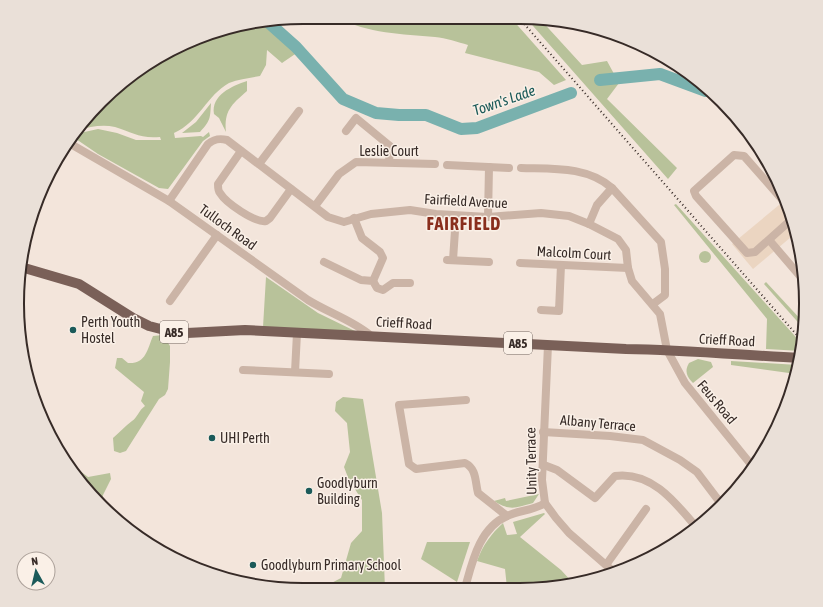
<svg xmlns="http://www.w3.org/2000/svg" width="823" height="607" font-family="'Asap Condensed',sans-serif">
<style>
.green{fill:#b8c29a}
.plaza{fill:#ebd5c1}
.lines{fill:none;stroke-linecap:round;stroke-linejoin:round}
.river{stroke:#79b1ae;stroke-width:12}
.minor{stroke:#cbb4a6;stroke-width:8}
.major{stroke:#7a6058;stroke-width:10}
.rail{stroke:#372b27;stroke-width:2;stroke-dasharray:1 3;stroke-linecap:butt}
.poi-dot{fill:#1b5a59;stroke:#faf0e7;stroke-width:1.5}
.labels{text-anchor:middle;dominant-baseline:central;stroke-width:3;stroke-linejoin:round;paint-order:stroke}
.shield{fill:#faf0e7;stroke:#726661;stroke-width:1}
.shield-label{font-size:13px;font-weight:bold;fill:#372b27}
.street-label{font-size:14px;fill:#372b27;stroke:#faf0e7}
.poi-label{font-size:14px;fill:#372b27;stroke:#faf0e7;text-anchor:start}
.water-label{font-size:15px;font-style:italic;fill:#1b5a59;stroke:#faf0e7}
.district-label{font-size:18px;font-weight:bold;letter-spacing:1px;fill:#892e1d;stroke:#faf0e7}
.rim{fill:none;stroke:#372b27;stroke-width:2}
</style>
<rect width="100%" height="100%" fill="#f3e5db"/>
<g class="green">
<path d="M338 17 511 18 566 80 554 85 539 72 465 53 468 45C458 42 446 38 435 37 403 34 367 34 338 17Z"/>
<path d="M526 18H539L582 65 607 61 619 83 607 99 677 168 668 179Z"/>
<path d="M269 22 304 48 282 63 267 50 266 65 260 76C250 78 239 79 229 83 207 95 199 122 174 133L175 138 201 136 203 137 209 132 210 136 203 141 168 189 159 188 98 154 76 139 80 133 98 129 117 133 136 140H161L160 137C140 139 132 132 115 127 102 124 90 127 78 130L88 114 160 56 229 27Z"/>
<path d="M247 81V91C231 105 224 111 226 132L219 118 214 114C211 95 232 86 247 81Z"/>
<path d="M211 103C210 118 211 120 200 132L182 133 196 122Z"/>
<path d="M676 204 803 345 801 351 766 349 767 319 674 205Z"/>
<circle cx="705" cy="257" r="6"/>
<path d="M266 277 318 313 357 332 263 327Z"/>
<path d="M766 282 804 323V329L764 284Z"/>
<path d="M163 335 170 346V362L168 389 165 395 159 399 126 451 120 453 114 451 113 438C120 432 125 426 132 421 137 418 139 410 145 406L141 401 144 392 115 368 117 358H122L128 363C146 364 147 350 153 336Z"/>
<path d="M698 359 711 362 713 367 693 383C687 377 684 371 689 363Z"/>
<path d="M731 361 798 365 795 379 789 373 731 365Z"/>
<path d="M343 397 363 399 382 513 385 589H320L341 578 351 543 362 531V500L349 480 344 467 350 452 347 423 335 411 336 402Z"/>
<path d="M67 461 88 477 110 473 111 479 103 495 101 505 76 478Z"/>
<path d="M539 494 533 503C515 508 510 511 494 501L505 498 506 501Z"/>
<path d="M544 513 545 514 520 537 561 570 573 583 557 588H507L505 569 477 561C483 545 491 534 503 523L507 535 517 534 513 522Z"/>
<path d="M427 542H470L457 582 421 559Z"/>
</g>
<path class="plaza" d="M785 200 797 232 753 269 732 244Z"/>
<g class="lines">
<g class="river">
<path d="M268 22 296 47 343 99 376 113 399 115H426L461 129 477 128 571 93"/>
<path d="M600 80 660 74 706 91"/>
</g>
<g class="minor">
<path d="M587 26 594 27"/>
<path d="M346 131 356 118 390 146 389 162"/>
<path d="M69 143 169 201 308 300C329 313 352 320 370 335"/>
<path d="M241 151 218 184C218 187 218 191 220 193 226 203 255 223 266 221L270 218 291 189"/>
<path d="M259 164 299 111"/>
<path d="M447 165 509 168"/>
<path d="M521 168C552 169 587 166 612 188L597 205 589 224"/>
<path d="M612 188 661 242 665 269V295L653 304"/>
<path d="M169 201 208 144C214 139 219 138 227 140L328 217 344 222 371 214 410 210 436 214 488 217 541 213 569 216 589 224 618 239 626 250 628 268 632 281 660 314 667 350 685 383 753 467"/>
<path d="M787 205 744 156 734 155 694 191 696 196 747 253 755 252 792 219"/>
<path d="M315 206 339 174 356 162 435 164"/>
<path d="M488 217 489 167"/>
<path d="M354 218 362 238 380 252 383 258 373 281"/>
<path d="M770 241 805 282"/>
<path d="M447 260 489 262"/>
<path d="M453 260 456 216"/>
<path d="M324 262 361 280 373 281 377 288 383 290 393 283H410"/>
<path d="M520 263 628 268"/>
<path d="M170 301 217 235"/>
<path d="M541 310 559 311 561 265"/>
<path d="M548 345 542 480 545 503 556 518 569 533 614 572"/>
<path d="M243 370 329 374"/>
<path d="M295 372 297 333"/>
<path d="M466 400 399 405 409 464 416 469 465 463C477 469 475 482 478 493L507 516"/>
<path d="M543 432 610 436 643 440 680 460 697 472 722 505"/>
<path d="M544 465 557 470 595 498 615 476C652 471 676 503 697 528"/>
<path d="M606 565 646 509"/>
<path d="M465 588C472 563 479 528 507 516 519 510 533 511 545 503"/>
</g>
<path class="major" d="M21 267 79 284 133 318 149 326 172 332 187 333 245 330 626 349C684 350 742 355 800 358"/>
<path class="rail" d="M519 18 803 342"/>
</g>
<g class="poi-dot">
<circle cx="73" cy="330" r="4"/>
<circle cx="212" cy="438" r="4"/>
<circle cx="309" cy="491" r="4"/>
<circle cx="253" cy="565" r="4"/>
</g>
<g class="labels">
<g class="shield">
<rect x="160" y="321" width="28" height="22" rx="3"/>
<rect x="504" y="332" width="28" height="22" rx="3"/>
</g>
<g class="shield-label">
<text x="174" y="332">A85</text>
<text x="518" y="343">A85</text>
</g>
<g class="street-label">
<text x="389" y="151">Leslie Court</text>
<text transform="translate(466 201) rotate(3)">Fairfield Avenue</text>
<text transform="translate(228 227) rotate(36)">Tulloch Road</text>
<text transform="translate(574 253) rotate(3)">Malcolm Court</text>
<text transform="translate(404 323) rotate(3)">Crieff Road</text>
<text transform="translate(727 340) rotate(3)">Crieff Road</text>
<text transform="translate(717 402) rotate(50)">Feus Road</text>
<text transform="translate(598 423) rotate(5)">Albany Terrace</text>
<text transform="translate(531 461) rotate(-91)">Unity Terrace</text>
</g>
<g class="poi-label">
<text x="81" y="322">Perth Youth<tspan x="81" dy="16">Hostel</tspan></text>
<text x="220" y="438">UHI Perth</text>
<text x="317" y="483">Goodlyburn<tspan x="317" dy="16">Building</tspan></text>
<text x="261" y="565">Goodlyburn Primary School</text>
</g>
<g class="water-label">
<text transform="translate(504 100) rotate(-19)">Town's Lade</text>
</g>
<g class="district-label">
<text x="464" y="223">FAIRFIELD</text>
</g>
</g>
<path d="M0 0H823V607H0ZM303 24H520A279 279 0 0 1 799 303V304A279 279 0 0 1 520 583H303A279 279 0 0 1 24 304V303A279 279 0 0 1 303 24Z" fill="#eae0d8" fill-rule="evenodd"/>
<path class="rim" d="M303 24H520A279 279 0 0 1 799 303V304A279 279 0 0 1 520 583H303A279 279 0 0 1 24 304V303A279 279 0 0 1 303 24Z"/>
<g transform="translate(36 571) rotate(352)"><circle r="19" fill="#faf0e7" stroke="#aca19a"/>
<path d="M0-3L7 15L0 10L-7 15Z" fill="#1b5a59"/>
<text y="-6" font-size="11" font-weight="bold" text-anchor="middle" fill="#372b27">N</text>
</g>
</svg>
